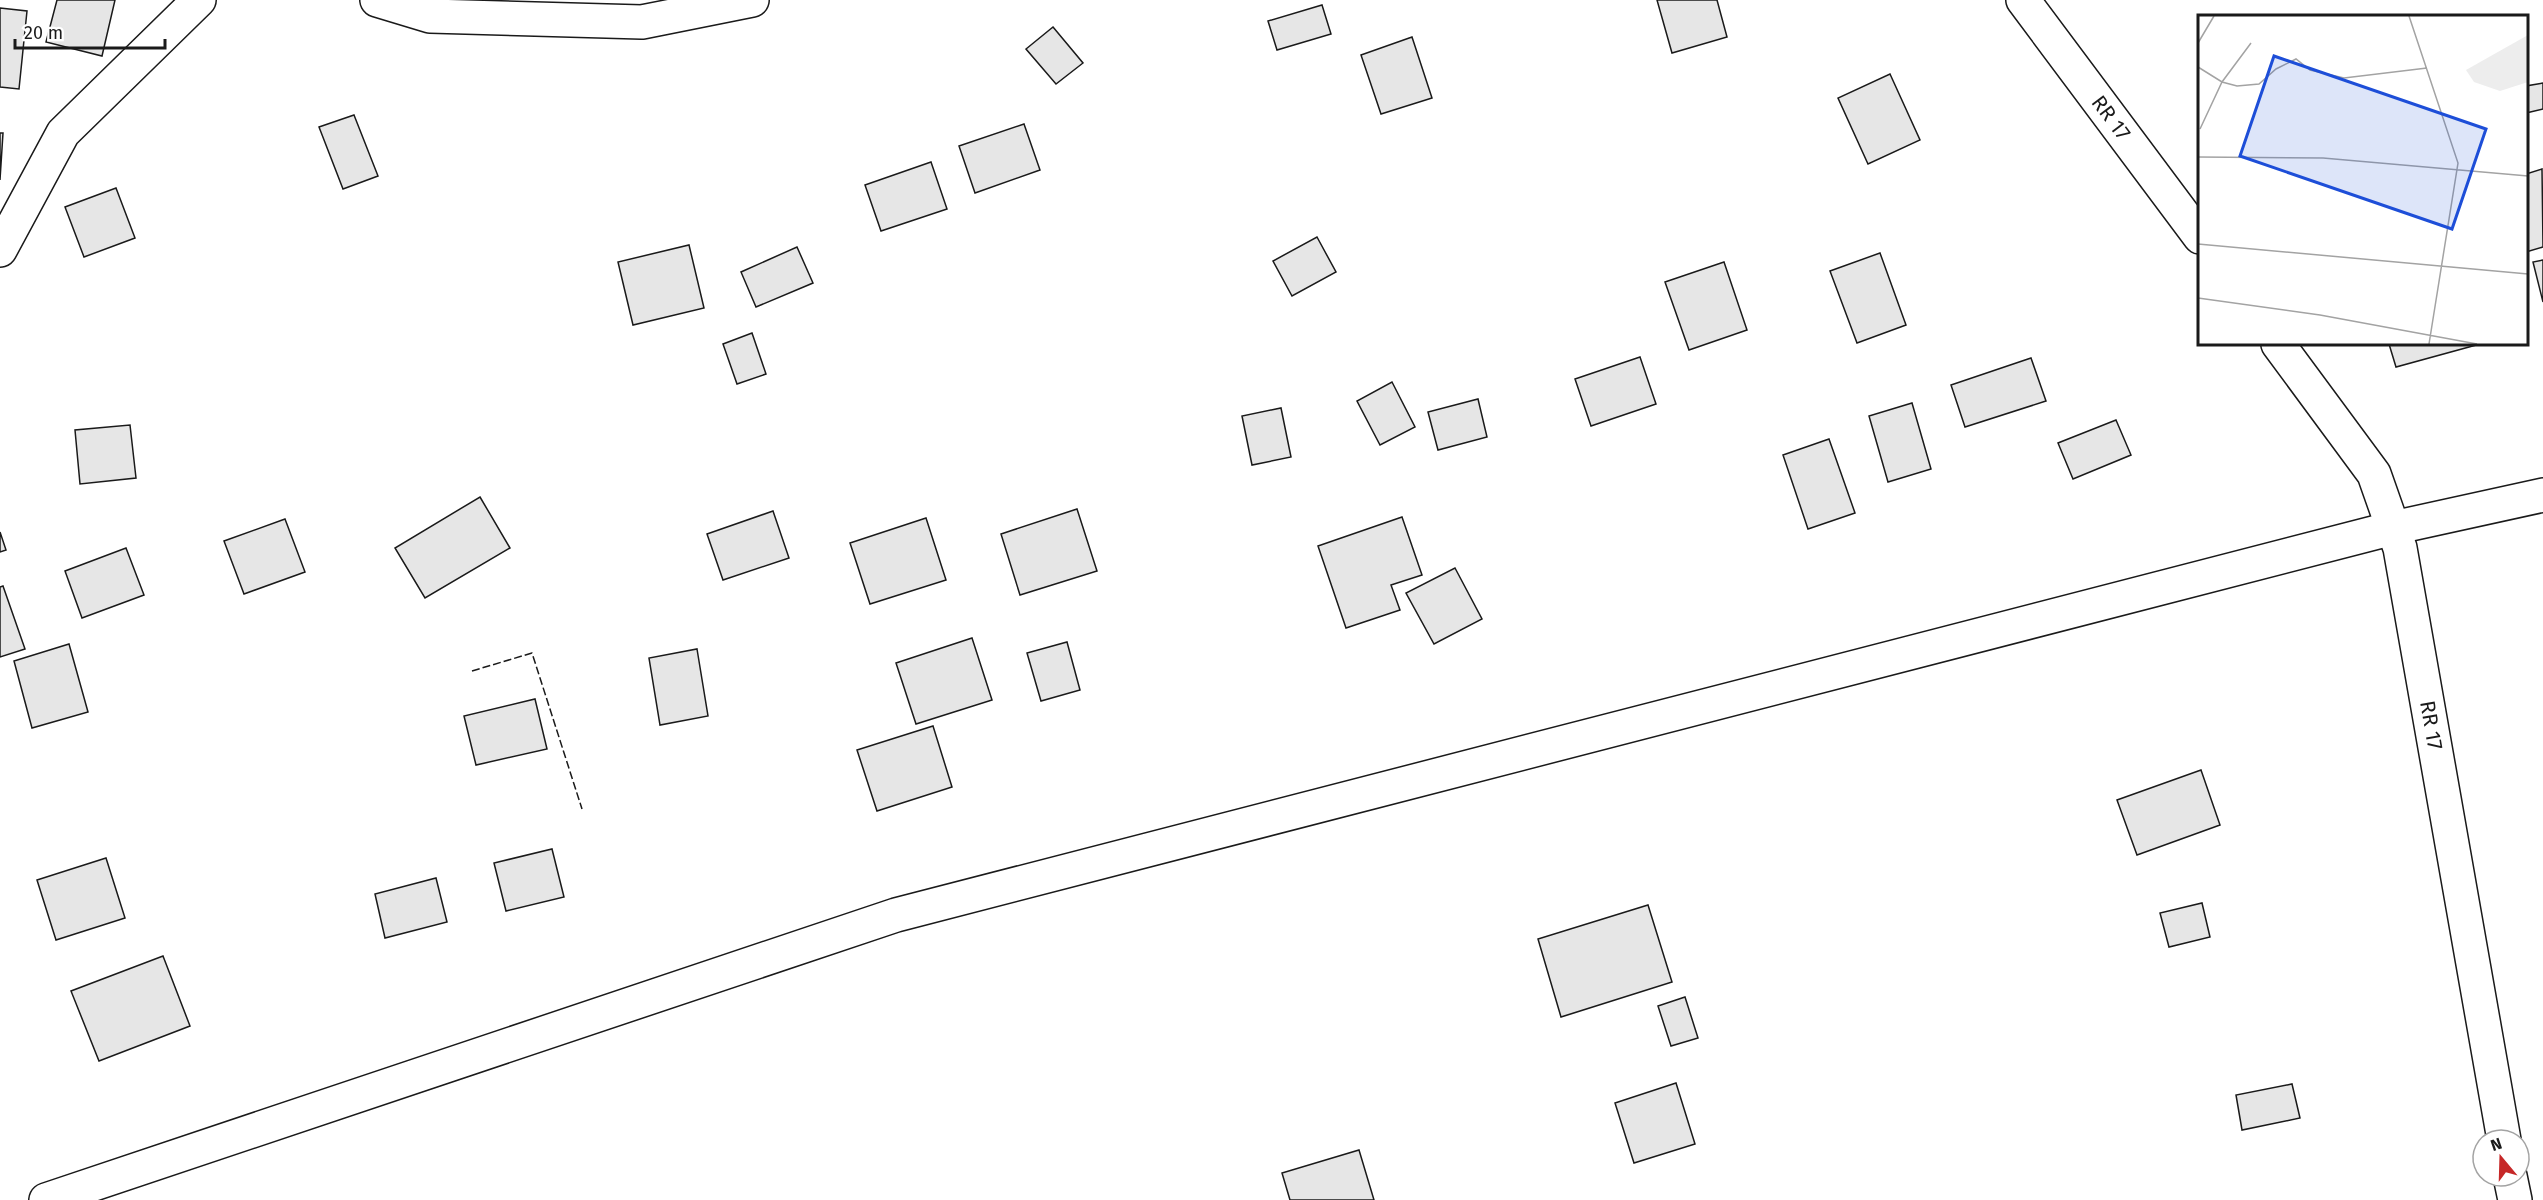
<svg xmlns="http://www.w3.org/2000/svg" width="2543" height="1200" font-family="'Fira Sans',sans-serif">
<style>
.building{fill:#e6e6e6;stroke:#1a1a1a;stroke-width:1.5}
.lines{fill:none;stroke-linecap:round;stroke-linejoin:round}
.street-casing{stroke:#1a1a1a;stroke-width:36}
.secondary-casing{stroke:#1a1a1a;stroke-width:36}
.street{stroke:#fff;stroke-width:33}
.secondary{stroke:#fff;stroke-width:33}
.fence{stroke:#1a1a1a;stroke-width:1.5;stroke-dasharray:8 3;stroke-linecap:butt}
.labels{text-anchor:middle;dominant-baseline:central;stroke-width:4.5;stroke-linejoin:round;paint-order:stroke}
.street-label{font-size:21px;fill:#1a1a1a;stroke:#fff}
.inset-road{fill:none;stroke:#a3a3a3;stroke-width:1.5}
.view{fill:#1d4ed8;fill-opacity:0.15;stroke:#1d4ed8;stroke-width:3}
.inset-edge{fill:none;stroke:#1a1a1a;stroke-width:3}
</style>
<rect width="100%" height="100%" fill="#fff"/>
<g class="building">
<path d="M57 0H115L102 56 46 42Z"/>
<path d="M1657 0H1717L1727 37 1672 53Z"/>
<path d="M1322 5 1331 34 1277 50 1268 21Z"/>
<path d="M0 8 27 11 19 89 0 87Z"/>
<path d="M1053 27 1083 63 1056 84 1026 49Z"/>
<path d="M1412 37 1432 98 1381 114 1361 55Z"/>
<path d="M1890 74 1920 140 1868 164 1838 98Z"/>
<path d="M2543 83V109L2526 113V86Z"/>
<path d="M354 115 378 176 343 189 319 127Z"/>
<path d="M1024 124 1040 170 975 193 959 146Z"/>
<path d="M0 133H3L0 180Z"/>
<path d="M931 162 947 209 881 231 865 185Z"/>
<path d="M2542 169 2543 247 2526 252V174Z"/>
<path d="M116 188 135 238 84 257 65 207Z"/>
<path d="M1317 237 1336 272 1292 296 1273 261Z"/>
<path d="M689 245 704 308 633 325 618 262Z"/>
<path d="M797 247 813 283 756 307 741 272Z"/>
<path d="M1880 253 1906 325 1857 343 1830 271Z"/>
<path d="M2543 260V302L2533 262Z"/>
<path d="M1724 262 1747 330 1689 350 1665 282Z"/>
<path d="M752 333 766 374 737 384 723 344Z"/>
<path d="M2389 344H2480L2396 367Z"/>
<path d="M1640 357 1656 404 1591 426 1575 379Z"/>
<path d="M2031 358 2046 401 1965 427 1951 385Z"/>
<path d="M1392 382 1415 427 1380 445 1357 401Z"/>
<path d="M1478 399 1487 437 1438 450 1428 412Z"/>
<path d="M1912 403 1931 469 1888 482 1869 416Z"/>
<path d="M1281 408 1291 457 1252 465 1242 416Z"/>
<path d="M2116 420 2131 455 2073 479 2058 443Z"/>
<path d="M130 425 136 478 80 484 75 430Z"/>
<path d="M1829 439 1855 513 1808 529 1783 455Z"/>
<path d="M480 497 510 548 425 598 395 548Z"/>
<path d="M1077 509 1097 571 1020 595 1001 534Z"/>
<path d="M773 511 789 558 723 580 707 534Z"/>
<path d="M1402 517 1422 575 1391 585 1400 610 1346 628 1318 546Z"/>
<path d="M926 518 946 580 870 604 850 543Z"/>
<path d="M285 519 305 572 244 594 224 541Z"/>
<path d="M0 532 6 550 0 552Z"/>
<path d="M126 548 144 595 82 618 65 571Z"/>
<path d="M1455 568 1482 619 1434 644 1406 593Z"/>
<path d="M3 586 25 649 0 657V587Z"/>
<path d="M972 638 992 700 916 724 896 663Z"/>
<path d="M1067 642 1080 690 1041 701 1027 653Z"/>
<path d="M69 644 88 712 32 728 14 661Z"/>
<path d="M697 649 708 716 660 725 649 658Z"/>
<path d="M535 699 547 749 476 765 464 716Z"/>
<path d="M933 726 952 787 877 811 857 750Z"/>
<path d="M2201 770 2220 825 2137 855 2117 800Z"/>
<path d="M552 849 564 897 506 911 494 863Z"/>
<path d="M106 858 125 918 56 940 37 880Z"/>
<path d="M436 878 447 922 385 938 375 894Z"/>
<path d="M2202 903 2210 937 2169 947 2160 913Z"/>
<path d="M1648 905 1672 982 1561 1017 1538 939Z"/>
<path d="M163 956 190 1026 99 1061 71 991Z"/>
<path d="M1685 997 1698 1038 1671 1046 1658 1006Z"/>
<path d="M1676 1083 1695 1144 1634 1163 1615 1103Z"/>
<path d="M2292 1084 2300 1118 2242 1130 2236 1095Z"/>
<path d="M1359 1150 1374 1200H1290L1282 1173Z"/>
</g>
<g class="lines">
<g class="street-casing">
<g id="street">
<path d="M377 0 430 16 642 22 752 0"/>
<path d="M0 250 63 133 199 0"/>
</g>
</g>
<g class="secondary-casing">
<g id="secondary">
<path id="s1" d="M2023 0 2200 237"/>
<path id="s2" d="M2278 344 2374 474 2400 548 2504 1140"/>
<path d="M2510 1176 2515 1200"/>
<path d="M46 1200 896 915 2393 528 2543 495"/>
</g>
</g>
<use href="#street" class="street"/>
<use href="#secondary" class="secondary"/>
<path class="fence" d="M472 671 532 653 582 809"/>
</g>
<g class="labels">
<g class="street-label">
<text stroke="none"><textPath href="#s1" startOffset="147">RR 17</textPath></text>
<text stroke="none"><textPath href="#s2" startOffset="420">RR 17</textPath></text>
</g>
</g>
<g transform="translate(2198 15)">
<rect width="330" height="330" fill="#fff"/>
<path d="M330 20V67L302 76 276 67 268 55Z" fill="#ededed"/>
<path class="inset-road" d="M211 1 260 148 231 329M0 28 16 1M0 52 24 67 39 71 61 69 78 54 98 44 112 55 146 63 229 53M2 114 24 67 53 28M0 142 125 143 330 161M0 229 330 259M0 283 122 300 279 329"/>
<path class="view" d="M76 41 288 114 254 214 42 141Z"/>
<rect width="330" height="330" class="inset-edge"/>
</g>
<g transform="translate(2501 1158) rotate(341)"><circle r="28" fill="#ffffff" stroke="#a3a3a3" stroke-width="1.5"/>
<path d="M0-4.5L10 22L0 15L-10 22Z" fill="#c62828"/>
<text y="-9" font-size="16" font-weight="bold" text-anchor="middle" fill="#1a1a1a">N</text>
</g>
<path d="M15 39v9h150v-9" fill="none" stroke="#1a1a1a" stroke-width="3"/>
<text x="24" y="39" font-size="18" fill="#1a1a1a" stroke="#ffffff" stroke-width="4.5" paint-order="stroke">20 m</text>
</svg>
